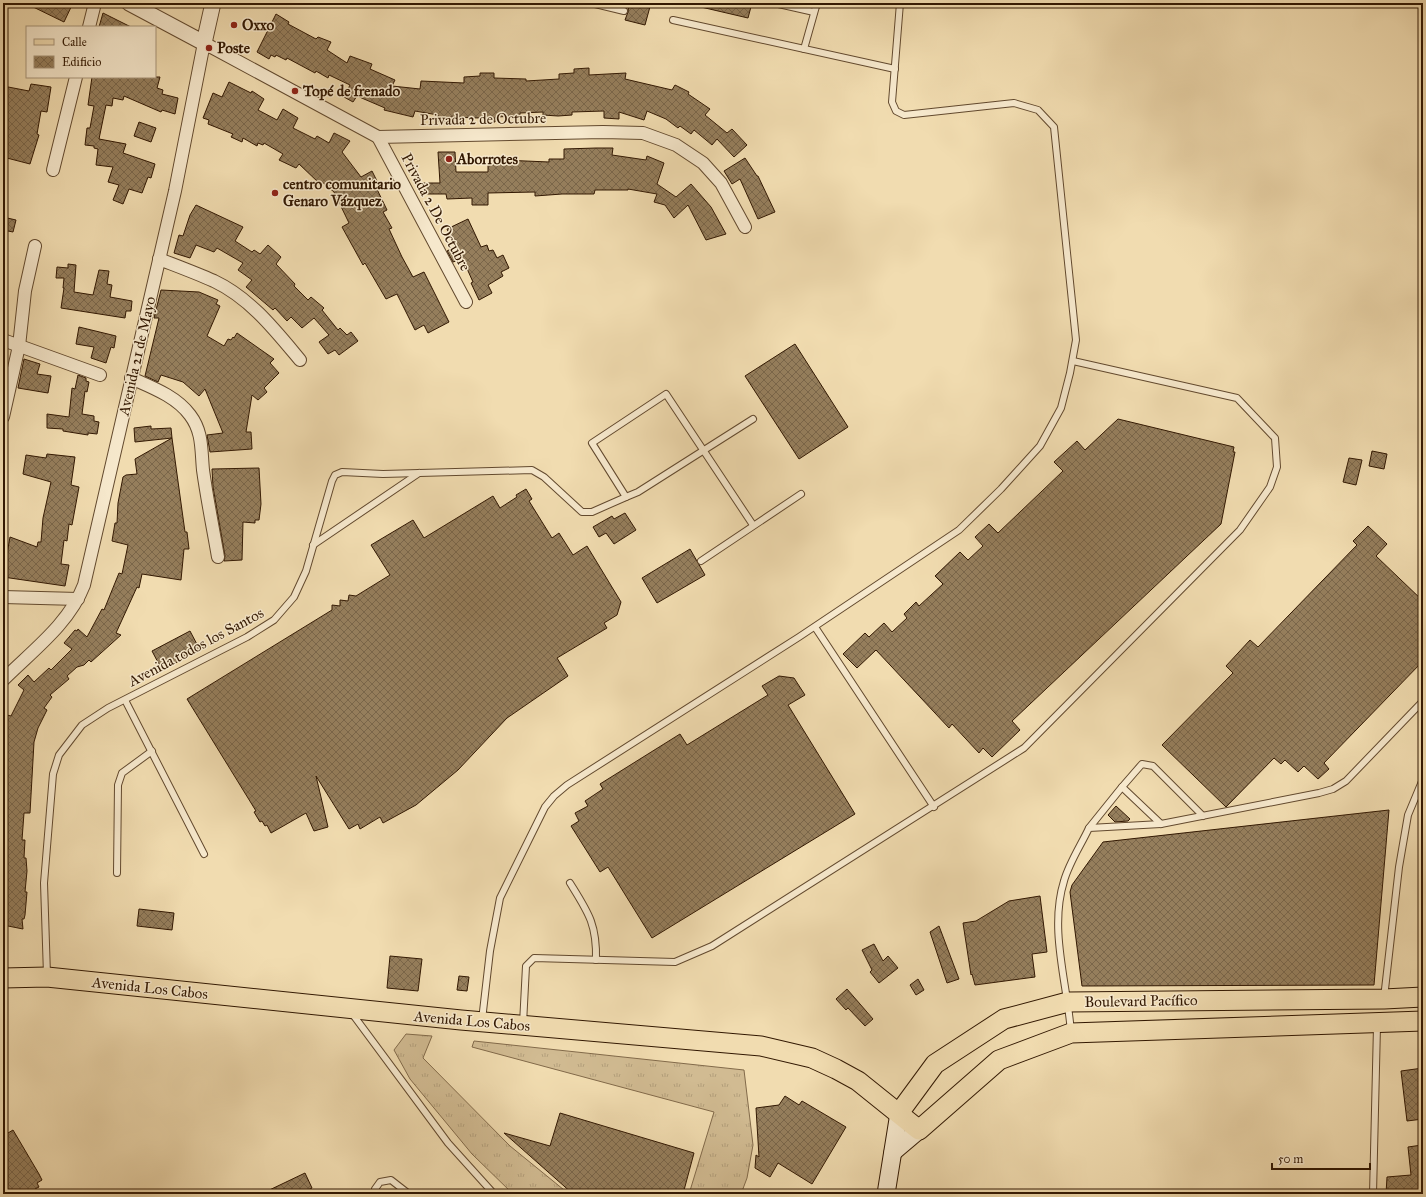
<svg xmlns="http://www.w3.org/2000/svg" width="1426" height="1197" font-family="'IM FELL Great Primer',serif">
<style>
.grass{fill:url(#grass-tufts);stroke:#826a4a}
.building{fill:url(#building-cross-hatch);stroke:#321802}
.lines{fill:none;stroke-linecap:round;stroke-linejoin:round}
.service-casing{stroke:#62492e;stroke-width:8}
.minor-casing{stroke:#62492e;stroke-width:14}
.tertiary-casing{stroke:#62492e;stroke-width:17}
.secondary-casing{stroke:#321802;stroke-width:19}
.primary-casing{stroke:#321802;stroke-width:21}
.service{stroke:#f6e8cc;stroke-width:6}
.minor{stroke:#f6e8cc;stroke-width:12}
.tertiary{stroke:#f6e8cc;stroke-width:15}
.secondary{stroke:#f6e8cc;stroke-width:17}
.primary{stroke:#f1dcb0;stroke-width:19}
.poi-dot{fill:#8f2418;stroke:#f6e8cc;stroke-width:1.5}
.labels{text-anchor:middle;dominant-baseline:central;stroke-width:3;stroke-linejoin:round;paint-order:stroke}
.poi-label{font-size:15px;font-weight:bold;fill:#321802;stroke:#f6e8cc;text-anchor:start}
.street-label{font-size:15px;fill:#321802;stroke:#f6e8cc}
</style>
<defs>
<pattern id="grass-tufts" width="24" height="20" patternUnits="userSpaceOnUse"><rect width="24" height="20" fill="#d1bb92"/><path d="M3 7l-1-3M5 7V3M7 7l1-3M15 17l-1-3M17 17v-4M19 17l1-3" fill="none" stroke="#b4a07c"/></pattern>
<pattern id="building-cross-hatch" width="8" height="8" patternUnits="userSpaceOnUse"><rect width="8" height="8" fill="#957e5c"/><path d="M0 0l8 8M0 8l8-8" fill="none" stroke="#7a664a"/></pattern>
</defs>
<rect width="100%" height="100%" fill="#f1dcb0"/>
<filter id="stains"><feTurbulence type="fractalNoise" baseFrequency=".005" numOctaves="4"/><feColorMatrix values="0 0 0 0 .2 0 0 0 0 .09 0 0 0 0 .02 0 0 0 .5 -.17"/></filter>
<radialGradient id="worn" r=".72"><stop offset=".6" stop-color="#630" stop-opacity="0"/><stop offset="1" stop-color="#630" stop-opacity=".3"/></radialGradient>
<g class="grass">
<path d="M406 1034 432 1036 423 1058 510 1146 569 1194H513L472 1154 410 1079 394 1050Z"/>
<path d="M474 1041 744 1070 753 1145 747 1178 741 1194H689L714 1112 472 1047Z"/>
</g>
<g class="building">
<path d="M25 3H73L64 22Z"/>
<path d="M629 3H651L645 25 625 20 628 12Z"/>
<path d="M702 3H752L748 18 701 7Z"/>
<path d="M103 13 131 27H99Z"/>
<path d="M276 14 289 22 288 24 316 39 318 37 331 42 327 50 347 63 350 56 372 64 370 69 395 80 392 86 420 89 421 81 464 83V77L480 76V73H494V78L526 79V81L559 79V74L574 73V69L589 68V75L626 73 625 79 672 90 675 85 689 92 688 94 710 109 705 115 727 133 732 129 747 145 734 157 717 139 712 145 694 130 691 134 680 126 678 128 666 119 647 111 644 120 619 112V119L604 118V111L572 112V115L558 116 543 115V112L520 113V116L495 117V122H480V118L448 117V121H438V115L415 111 413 117 384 110 385 108 357 96 353 102 344 97 350 85 329 75 328 78 316 71 315 73 287 58 286 60 276 55 275 57 271 55 269 59 257 52Z"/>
<path d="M92 77H160L157 88 163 90 162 94 178 98 175 114 162 110 161 112 124 96 123 100 113 98 112 106 106 105 99 139 126 144 123 153 155 164 151 178 148 177 142 193 129 189 123 204 113 200 119 185 108 182 113 167 96 165 98 149 94 148V146L85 145 87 128H90L94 106 88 105Z"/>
<path d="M229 82 251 93 252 91 264 99 258 110 277 120 283 109 298 118 293 128 315 139 317 136 329 143 334 133 350 141 342 152 361 177 372 171 377 181 374 183 387 210 383 212 392 228 389 229 402 257 413 277 424 272 449 322 428 333 424 325 415 330 397 294 386 299 365 263 363 265 342 227 349 223 334 192 321 181 319 183 299 164 296 168 279 160 283 154 264 143 263 145 258 143 257 146 243 138 242 142 231 137 233 134 208 124 209 120 203 118 213 93 222 97Z"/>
<path d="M31 84 51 87 47 112 41 111 37 134 39 135 30 164 3 157V86L29 91Z"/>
<path d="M139 122 156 128 151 142 134 136Z"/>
<path d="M596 148H613L612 155 646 160 647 156 664 163 657 184 676 197 691 184 711 207 726 234 706 240 688 205 674 218 665 205 654 202 657 194 628 189V190H595L594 194H562L535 196V192L488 193V205H472V198L447 199 446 194H422V183H440L438 152H455L456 172H488V165L503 164 502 160 549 162V159H564V149Z"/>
<path d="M745 158 757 176H758L775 212 758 219 740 179 732 184 724 171Z"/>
<path d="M196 205 243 227 235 241 252 252 254 250 260 254 268 245 281 257 276 264 295 284 294 286 308 300 311 297 324 308 322 310 338 330 340 328 347 335 351 332 358 341 339 355 335 350 328 354 319 342 329 335 314 318 302 328 291 317 287 321 275 308 273 310 246 287 252 280 238 270 243 263 217 248 214 252 196 245 190 258 174 253 179 235 183 236 190 215Z"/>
<path d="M3 217 16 220 13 232 3 230Z"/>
<path d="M468 219 481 247 487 245 489 251 493 250 497 258 503 255 509 268 501 272 503 276 488 285 492 293 479 300 471 283 473 282 464 262 458 265 456 261 453 262 447 251 455 247 447 229Z"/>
<path d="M68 264 76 265 74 292 93 295 99 270 109 271 107 284 112 285 110 297 132 301 131 311H126L125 318 61 308 64 288H63L64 278H56L57 267 68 268Z"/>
<path d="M161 290 199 292 218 300 216 304 220 306 207 336 224 346 228 339 231 340 233 337 234 338 237 333 274 359 270 363 279 373 264 388 267 392 258 400 252 395 246 432H251L252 449 210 452 207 435 223 433 205 389 199 396 183 382 161 375 158 382 145 376 159 318H154Z"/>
<path d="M79 327 116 336 114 348 111 347 106 363 91 358 94 347 76 344Z"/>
<path d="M795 344 848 427 799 459 745 376Z"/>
<path d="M24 359 40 364 37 374 51 376 48 393 18 388Z"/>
<path d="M78 375 86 378V381L89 382 87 392 85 391 82 414 94 416V421L99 422 97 434 88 433V435L63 431V429L47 428V414L69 417 72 388 75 389Z"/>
<path d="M1118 419 1234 447 1233 452H1235L1221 524 1012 721 1020 730 992 757 983 748 979 753 952 724 949 728 876 650 857 668 843 654 865 633 869 637 884 623 892 632 907 618 904 614 916 602 919 606 943 584 935 576 960 552 968 560 983 546 975 537 989 524 998 533 1063 471 1054 462 1077 441 1085 450Z"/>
<path d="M151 426V429L171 428 172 438 135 442 134 428Z"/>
<path d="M172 438 185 532H187L189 549H184L181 580 142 574 139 588 137 587 116 633 121 635 91 662 89 660 84 665 77 667 67 676 69 679 50 695 52 697 44 708 47 710 38 728 34 742 30 813H24L22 840H25L24 858H26L27 871 25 892H27L25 915 24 919H22L23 929 3 925V772L5 773 6 746H3V714L11 716 24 690 18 685 28 675 34 682 49 668 51 670 72 649 64 643 75 630 77 631 78 629 87 637 102 609 104 610 119 573 122 574 128 545 112 541 115 523H117L118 503 123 477 126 475 137 474 135 459Z"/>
<path d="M1372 451 1387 454 1384 469 1369 466Z"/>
<path d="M47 454 75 457 71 485 79 487 72 525 69 524 67 541 64 540 61 564 69 565 65 586 3 577 10 537 37 547 38 542H41L43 518 51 482 23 474 26 455 46 458Z"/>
<path d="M1349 458 1362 460 1356 485 1343 482Z"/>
<path d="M259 468 261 504 259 520H255V523L243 522 242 560 224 561 225 556 213 487 212 469Z"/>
<path d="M526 489 532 499 529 501 552 538 559 533 573 555 587 546 621 602 617 615 604 623 607 628 557 658 568 676 507 718 458 770 416 805 383 823 380 817 360 829 358 824 349 829 316 776 328 827 314 831 306 813 271 833 267 825 265 826 262 821 260 822 254 812 256 811 187 699 332 610V605L340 606V600L348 601 349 595 356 596 390 575 371 545 413 520 424 538 493 496 500 508 517 497 516 495Z"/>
<path d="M625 513 636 530 614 544 606 533 599 537 593 527 612 516 614 519Z"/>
<path d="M1368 526 1387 544 1376 556 1423 601V661L1324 763 1329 769 1318 779 1304 766 1298 772 1285 760 1281 764 1274 758 1226 807 1162 745 1233 673 1226 666 1250 640 1258 647 1357 545 1353 541Z"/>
<path d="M690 549 705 575 657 603 642 578Z"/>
<path d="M190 631 200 650 162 670 152 651Z"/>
<path d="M779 676 794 678 805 695 788 705 855 814 652 938 608 867 600 872 571 826 579 821 575 813 588 806 585 801 603 789 600 784 680 734 687 745 768 695 762 686Z"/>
<path d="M1116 806 1130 819 1128 821 1115 822 1108 815Z"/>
<path d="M1389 810 1374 985 1082 986 1070 892 1072 885 1103 842Z"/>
<path d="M1040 896 1047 952 1032 954 1035 977 975 985 972 974 971 975 963 923 976 921 1009 901Z"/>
<path d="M139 909 174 913 172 930 137 926Z"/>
<path d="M939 926 959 979 947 983 930 932Z"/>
<path d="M874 944 883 961 888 956 898 968 879 983 870 972 872 970 862 950Z"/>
<path d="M390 956 422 959 418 991 387 988Z"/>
<path d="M459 976 469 977 467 991 457 990Z"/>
<path d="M918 979 924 990 916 995 910 985Z"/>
<path d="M847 989 873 1019 865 1026 848 1008 846 1010 836 999Z"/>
<path d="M1423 1068V1119L1407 1121 1401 1071Z"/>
<path d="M785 1096 799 1105 802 1101 846 1127 812 1184 778 1163 770 1177 755 1168 756 1155 759 1157 756 1108 779 1105Z"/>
<path d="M560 1113 694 1153 683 1194H573L504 1133 550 1146Z"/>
<path d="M13 1130 39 1174 42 1180 37 1183 39 1187 35 1189 38 1194H3V1136Z"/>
<path d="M1422 1145 1423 1194H1386L1387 1177 1411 1175 1408 1147Z"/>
<path d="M305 1173 312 1188 300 1194H261Z"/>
</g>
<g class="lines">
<g class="service-casing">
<g id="service">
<path d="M591 3 624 11"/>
<path d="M774 3 814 12"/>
<path d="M673 20 895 69"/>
<path d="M804 49 817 3"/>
<path d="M626 497 638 492 753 419"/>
<path d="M313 545 419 473"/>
<path d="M701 561 801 494"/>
<path d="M815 627 934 807"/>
<path d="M125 700 204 854"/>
<path d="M1161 824 1122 787 1142 764 1153 766 1203 816"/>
<path d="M1089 828 1122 787"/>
<path d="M117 873 118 785 122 773 152 751"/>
<path d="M570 883C588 912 597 924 596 960"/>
<path d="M47 975 44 883 53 774 59 755 82 725 108 708 247 637 274 620 294 597 306 571 332 481 335 475 342 472 383 474 532 470 544 477 582 512H592L626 497 592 443 666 394 753 525"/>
<path d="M1384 998 1399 867 1408 815 1423 779"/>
<path d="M351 1012 448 1143 494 1194"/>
<path d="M482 1020 490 951 500 898 545 807 554 796 567 785 799 637 959 530 1001 489 1040 446 1061 408 1070 373 1076 340 1054 127 1038 110 1014 103 904 115 896 111 892 102 900 3"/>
<path d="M523 1024 526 966 534 958 675 962 712 946 1024 748 1240 530 1270 487 1277 467 1275 438 1237 398 1073 361"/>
<path d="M1071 1032C1067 982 1049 929 1064 881 1069 863 1081 845 1089 828L1161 824 1319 793 1333 789 1346 781 1423 701"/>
<path d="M377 1194 375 1189 380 1182 391 1180 409 1194"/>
<path d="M1373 1194 1377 1026"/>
</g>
</g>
<g class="minor-casing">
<g id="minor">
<path d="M89 27 95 3"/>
<path d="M378 137 466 302"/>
<path d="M53 170 76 77"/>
<path d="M159 259C177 266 196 273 214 281 250 298 275 330 300 360"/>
<path d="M3 340 100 375"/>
<path d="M131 378C151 387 176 396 190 415 203 432 201 450 203 470 207 499 213 528 218 557"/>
<path d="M3 417 19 346 25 291 35 246"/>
<path d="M3 597 78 599"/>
<path d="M3 680C32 651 69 624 84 585L175 191 204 43 378 137 603 132 643 133 676 145 703 163 721 183 745 227"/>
</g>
</g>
<g class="tertiary-casing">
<path id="tertiary" d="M129 3 204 43 213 3"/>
</g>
<g class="secondary-casing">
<g id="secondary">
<path d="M893 1152 919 1130"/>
<path d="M886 1194 899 1113"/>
</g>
</g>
<g class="primary-casing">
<g id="primary">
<path d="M3 978 47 977 461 1020 761 1046 812 1058 836 1069 858 1081 919 1130 999 1060 1071 1033 1423 1021"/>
<path d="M899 1113 935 1064 1004 1019 1068 1002 1384 999 1423 997"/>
</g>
</g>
<use href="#service" class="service"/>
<use href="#minor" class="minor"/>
<use href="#tertiary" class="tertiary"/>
<use href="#secondary" class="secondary"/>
<use href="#primary" class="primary"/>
</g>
<g class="poi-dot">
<circle cx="234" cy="25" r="4"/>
<circle cx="209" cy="48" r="4"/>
<circle cx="295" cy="91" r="4"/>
<circle cx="449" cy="159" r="4"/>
<circle cx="275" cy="193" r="4"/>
</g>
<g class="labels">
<g class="poi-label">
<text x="242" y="25">Oxxo</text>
<text x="217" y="48">Poste</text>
<text x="303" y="91">Topé de frenado</text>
<text x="457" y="159">Aborrotes</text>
<text x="283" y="184">centro comunitario<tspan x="283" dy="17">Genaro Vázquez</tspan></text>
</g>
<g class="street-label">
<text transform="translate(483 119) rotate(-1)">Privada 2 de Octubre</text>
<text transform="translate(436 212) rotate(62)">Privada 2 De Octubre</text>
<text transform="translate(137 356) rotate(-77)">Avenida 21 de Mayo</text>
<text transform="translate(196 647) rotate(-28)">Avenida todos los Santos</text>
<text transform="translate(150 988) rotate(6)">Avenida Los Cabos</text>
<text transform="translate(1141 1001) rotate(-1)">Boulevard Pacífico</text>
<text transform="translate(472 1021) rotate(5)">Avenida Los Cabos</text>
</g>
</g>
<rect width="1426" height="1197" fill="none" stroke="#f1dcb0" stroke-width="16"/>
<rect x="4" y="4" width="1418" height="1189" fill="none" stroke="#321802" stroke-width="2"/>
<rect x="8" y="8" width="1410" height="1181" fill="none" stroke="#321802"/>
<rect x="26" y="26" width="130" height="52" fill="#f6e8cc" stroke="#a8957b"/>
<rect x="34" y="39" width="20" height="6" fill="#f1dcb0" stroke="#a8957b"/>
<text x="62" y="46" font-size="12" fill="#321802">Calle</text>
<rect x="34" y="56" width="20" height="12" fill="url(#building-cross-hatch)" stroke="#a8957b"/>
<text x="62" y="66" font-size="12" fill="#321802">Edificio</text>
<path d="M1272 1163v6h98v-6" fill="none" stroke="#321802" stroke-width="2"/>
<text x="1278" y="1163" font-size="12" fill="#321802" stroke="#f6e8cc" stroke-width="3" paint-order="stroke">50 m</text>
<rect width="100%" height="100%" filter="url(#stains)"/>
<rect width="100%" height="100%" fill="url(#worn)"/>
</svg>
